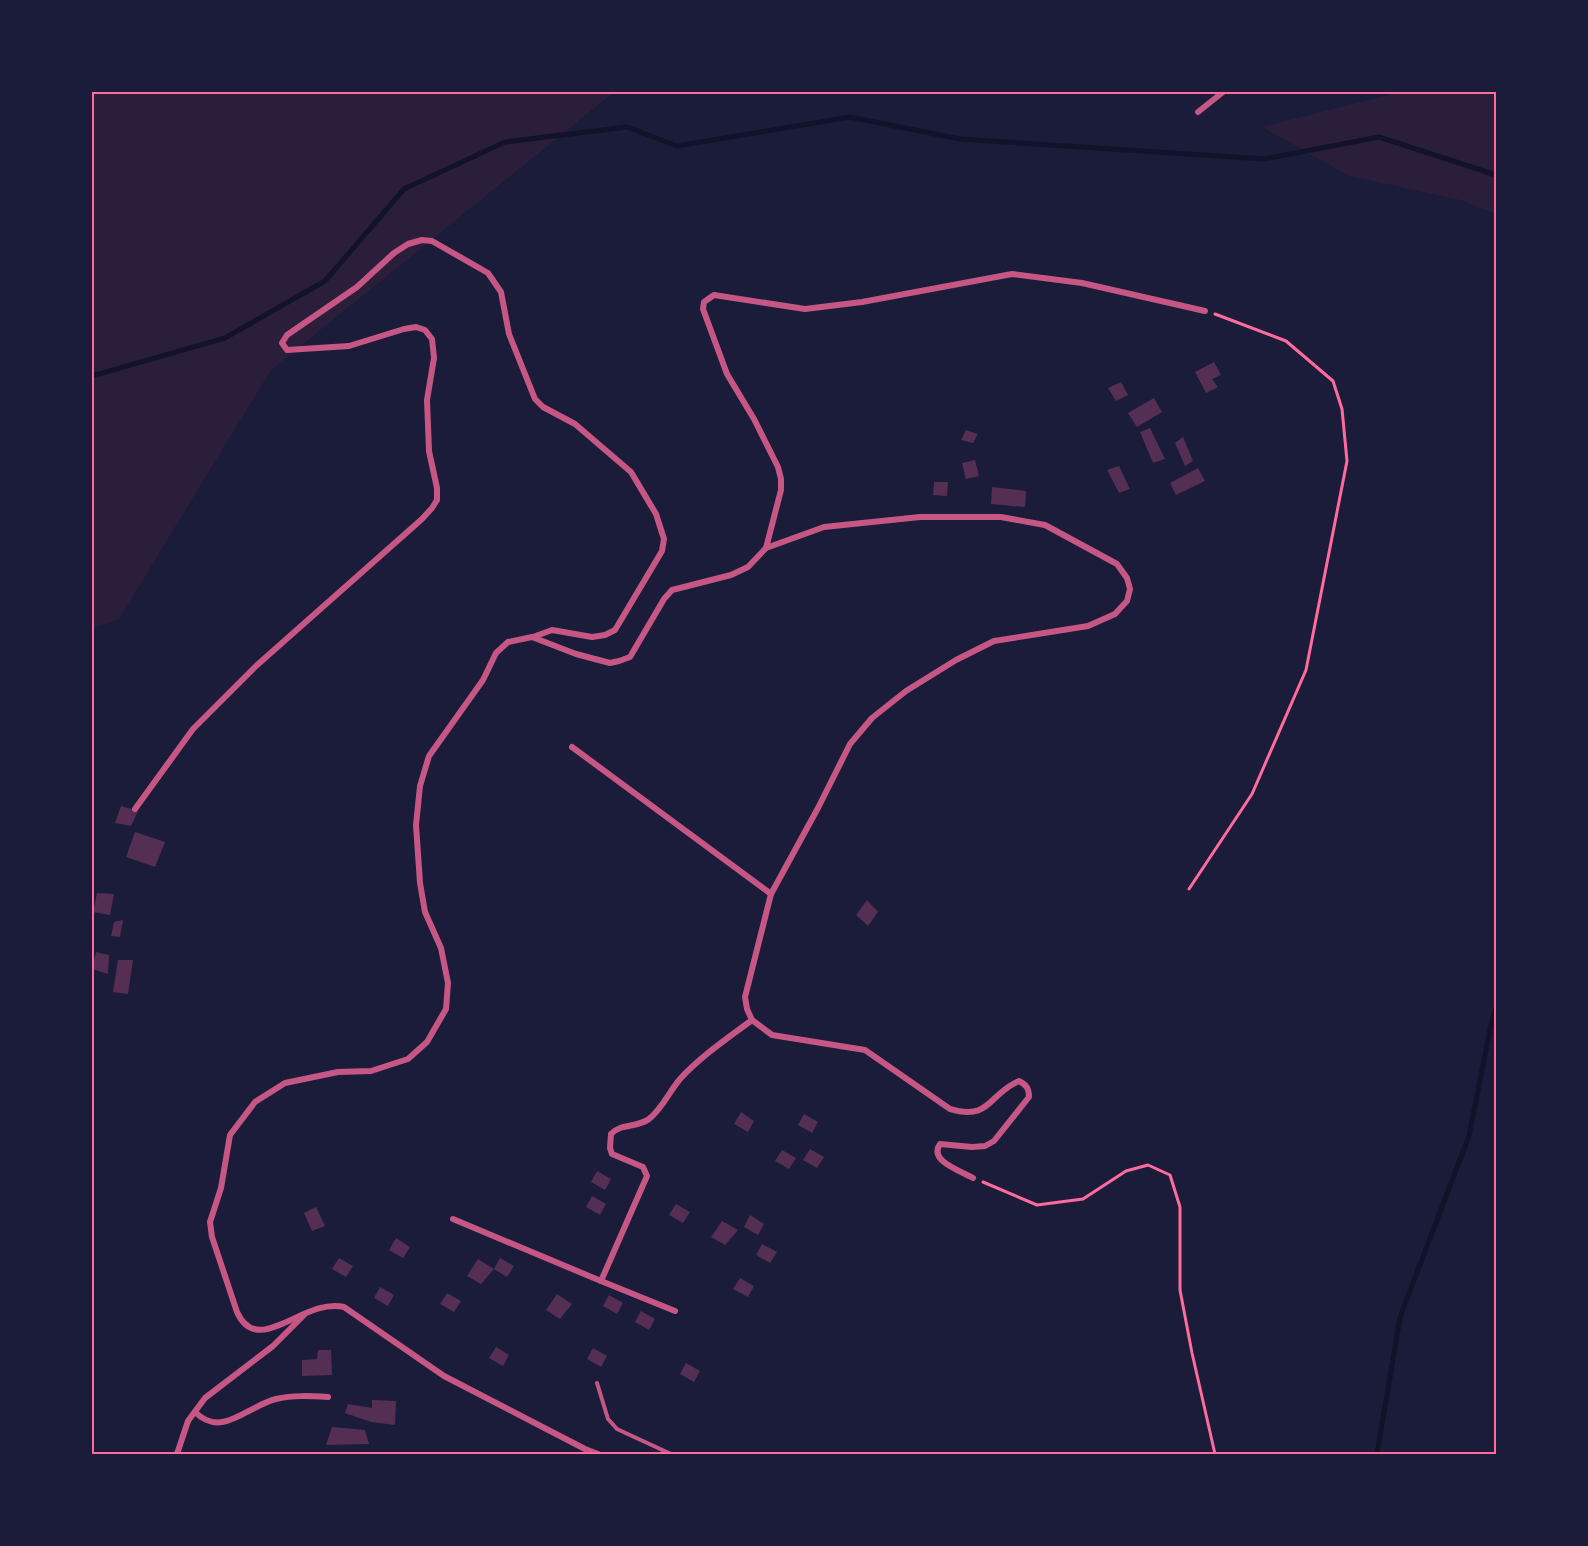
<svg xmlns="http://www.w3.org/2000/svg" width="1588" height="1546" font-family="Bitter,serif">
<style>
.green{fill:#2a1e3b}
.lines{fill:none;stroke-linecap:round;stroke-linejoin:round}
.stream{stroke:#12122b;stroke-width:5}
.building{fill:#542f53}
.path{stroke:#ff6b9d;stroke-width:3}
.service{stroke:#c65784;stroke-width:4}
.minor{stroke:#c65784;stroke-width:6}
.neatline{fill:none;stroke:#ff6b9d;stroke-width:2}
</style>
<rect width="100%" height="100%" fill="#1b1b3a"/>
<g class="green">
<path d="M92 92H614L271 370 119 619 92 629Z"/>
<path d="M1401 92H1496V214L1460 200 1349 176 1262 127Z"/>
</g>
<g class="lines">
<g class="stream">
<path d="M92 376 225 338 325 281 404 189 505 142 627 127 677 146 850 117 960 139 1264 159 1379 137 1496 175"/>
<path d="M1377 1454 1400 1317 1469 1136 1492 1020 1496 1008"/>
</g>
</g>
<g class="building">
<path d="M1214 362 1221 375 1212 379 1218 387 1206 393 1195 372Z"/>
<path d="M1121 382 1128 395 1116 401 1108 388Z"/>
<path d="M1154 398 1162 412 1137 427 1128 413Z"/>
<path d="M1150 428 1165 459 1153 463 1140 432Z"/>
<path d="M966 430 978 434 973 443 961 440Z"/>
<path d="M1183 437 1193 461 1185 466 1175 443Z"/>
<path d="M975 460 979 476 966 479 962 463Z"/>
<path d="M1119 466 1130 489 1119 493 1107 470Z"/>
<path d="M1198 468 1205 481 1176 495 1170 483Z"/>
<path d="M934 482H948L947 496 933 495Z"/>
<path d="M992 487 1026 491 1025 507 991 504Z"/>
<path d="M121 806 138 811 131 826 115 823Z"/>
<path d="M135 832 165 842 155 867 126 857Z"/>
<path d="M97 893 114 894 110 915 93 912Z"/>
<path d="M867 900 878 912 868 926 856 915Z"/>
<path d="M123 920 120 937 111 936 114 922Z"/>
<path d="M96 952 109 955 108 974 92 969Z"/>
<path d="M118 960H133L128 994 113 992Z"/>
<path d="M741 1112 754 1121 748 1132 734 1124Z"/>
<path d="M804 1114 818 1122 812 1133 798 1125Z"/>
<path d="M810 1149 824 1157 817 1168 803 1160Z"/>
<path d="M782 1150 796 1158 789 1169 775 1161Z"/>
<path d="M597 1171 611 1179 605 1190 591 1182Z"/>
<path d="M592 1196 606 1204 600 1215 586 1207Z"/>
<path d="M676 1204 690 1212 683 1223 669 1215Z"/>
<path d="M316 1207 325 1226 312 1231 304 1213Z"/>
<path d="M750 1215 764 1224 758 1235 744 1227Z"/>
<path d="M722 1221 738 1230 725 1245 711 1237Z"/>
<path d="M396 1238 410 1247 403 1258 389 1250Z"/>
<path d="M762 1244 777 1252 770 1263 756 1255Z"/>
<path d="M339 1258 353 1266 346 1277 332 1269Z"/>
<path d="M500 1258 514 1266 507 1277 494 1269Z"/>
<path d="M478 1259 494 1269 481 1284 467 1276Z"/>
<path d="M740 1278 754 1286 748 1297 733 1289Z"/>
<path d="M380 1287 394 1295 388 1306 374 1298Z"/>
<path d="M447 1293 461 1301 454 1312 440 1304Z"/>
<path d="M557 1294 572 1304 560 1319 546 1310Z"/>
<path d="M609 1295 623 1303 617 1314 603 1306Z"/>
<path d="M641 1311 655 1319 649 1330 635 1322Z"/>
<path d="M496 1347 509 1355 503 1366 489 1358Z"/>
<path d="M593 1348 607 1356 601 1367 587 1359Z"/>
<path d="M318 1350H331L332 1375 302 1376V1360L317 1359Z"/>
<path d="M686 1363 700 1371 694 1382 680 1374Z"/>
<path d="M372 1400 396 1401 395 1425 371 1422 345 1413 348 1404 372 1408Z"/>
<path d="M332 1427 365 1430 369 1444 326 1445Z"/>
</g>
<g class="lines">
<g class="path">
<path d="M1189 889 1252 794 1306 670 1347 461 1342 409 1333 381 1286 341 1215 314"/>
<path d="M983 1182 1037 1205 1083 1199 1126 1171 1148 1165 1170 1175 1180 1207V1290L1192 1353 1215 1454"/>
</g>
<path class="service" d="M597 1383 608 1419 617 1429 671 1454"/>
<g class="minor">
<path d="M1198 112 1223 92"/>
<path d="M766 548 781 490V479L778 467 754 419 727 374 703 309 704 302 714 295 805 309 862 302 1012 274 1082 283 1205 311"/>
<path d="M572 747 771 894"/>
<path d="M135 809 193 729 256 666 422 519 432 508 437 500V488L429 451 427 400 434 358 432 339 425 330 416 327 404 329 349 346 287 350 282 343 287 335 357 287 394 253 408 244 422 240 432 241 488 273 501 292 509 334 535 399 543 407 575 424 631 472 656 514 664 539 662 551 615 630 605 635 592 637 552 630 533 637"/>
<path d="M453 1219 601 1281 647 1176 643 1167 612 1154 610 1148 611 1134C621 1123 637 1128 649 1119 662 1109 669 1092 680 1079 701 1056 728 1038 752 1020"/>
<path d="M601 1281 675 1311"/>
<path d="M195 1412C222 1439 247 1406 276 1399 293 1395 311 1396 328 1397"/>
<path d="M177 1454 188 1421 205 1398 273 1346 304 1315"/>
<path d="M598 1454 585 1449 444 1376 344 1307C304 1297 258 1359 237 1312L212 1237 210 1222 221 1188 230 1135 255 1102 285 1083 338 1072 371 1071 408 1059 427 1042 446 1009 448 983 441 948 425 912 420 883 416 825 420 786 429 756 483 680 496 653 508 642 532 637 576 654 610 663 619 661 630 657 664 599 672 590 731 575 748 567 766 548 824 527 920 517H1001L1045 525 1117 564 1127 578 1130 589 1127 601 1115 614 1088 626 994 641 956 660 906 691 872 718 850 744 818 808 771 894 745 997 747 1009 752 1020 772 1035 865 1050 950 1109C991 1121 988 1094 1019 1081 1027 1085 1029 1089 1029 1097L994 1141 985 1146 972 1147 940 1144C928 1161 961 1171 973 1178"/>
</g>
</g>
<rect width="1588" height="1546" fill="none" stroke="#1b1b3a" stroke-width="186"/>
<rect x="93" y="93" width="1402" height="1360" class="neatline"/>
</svg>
